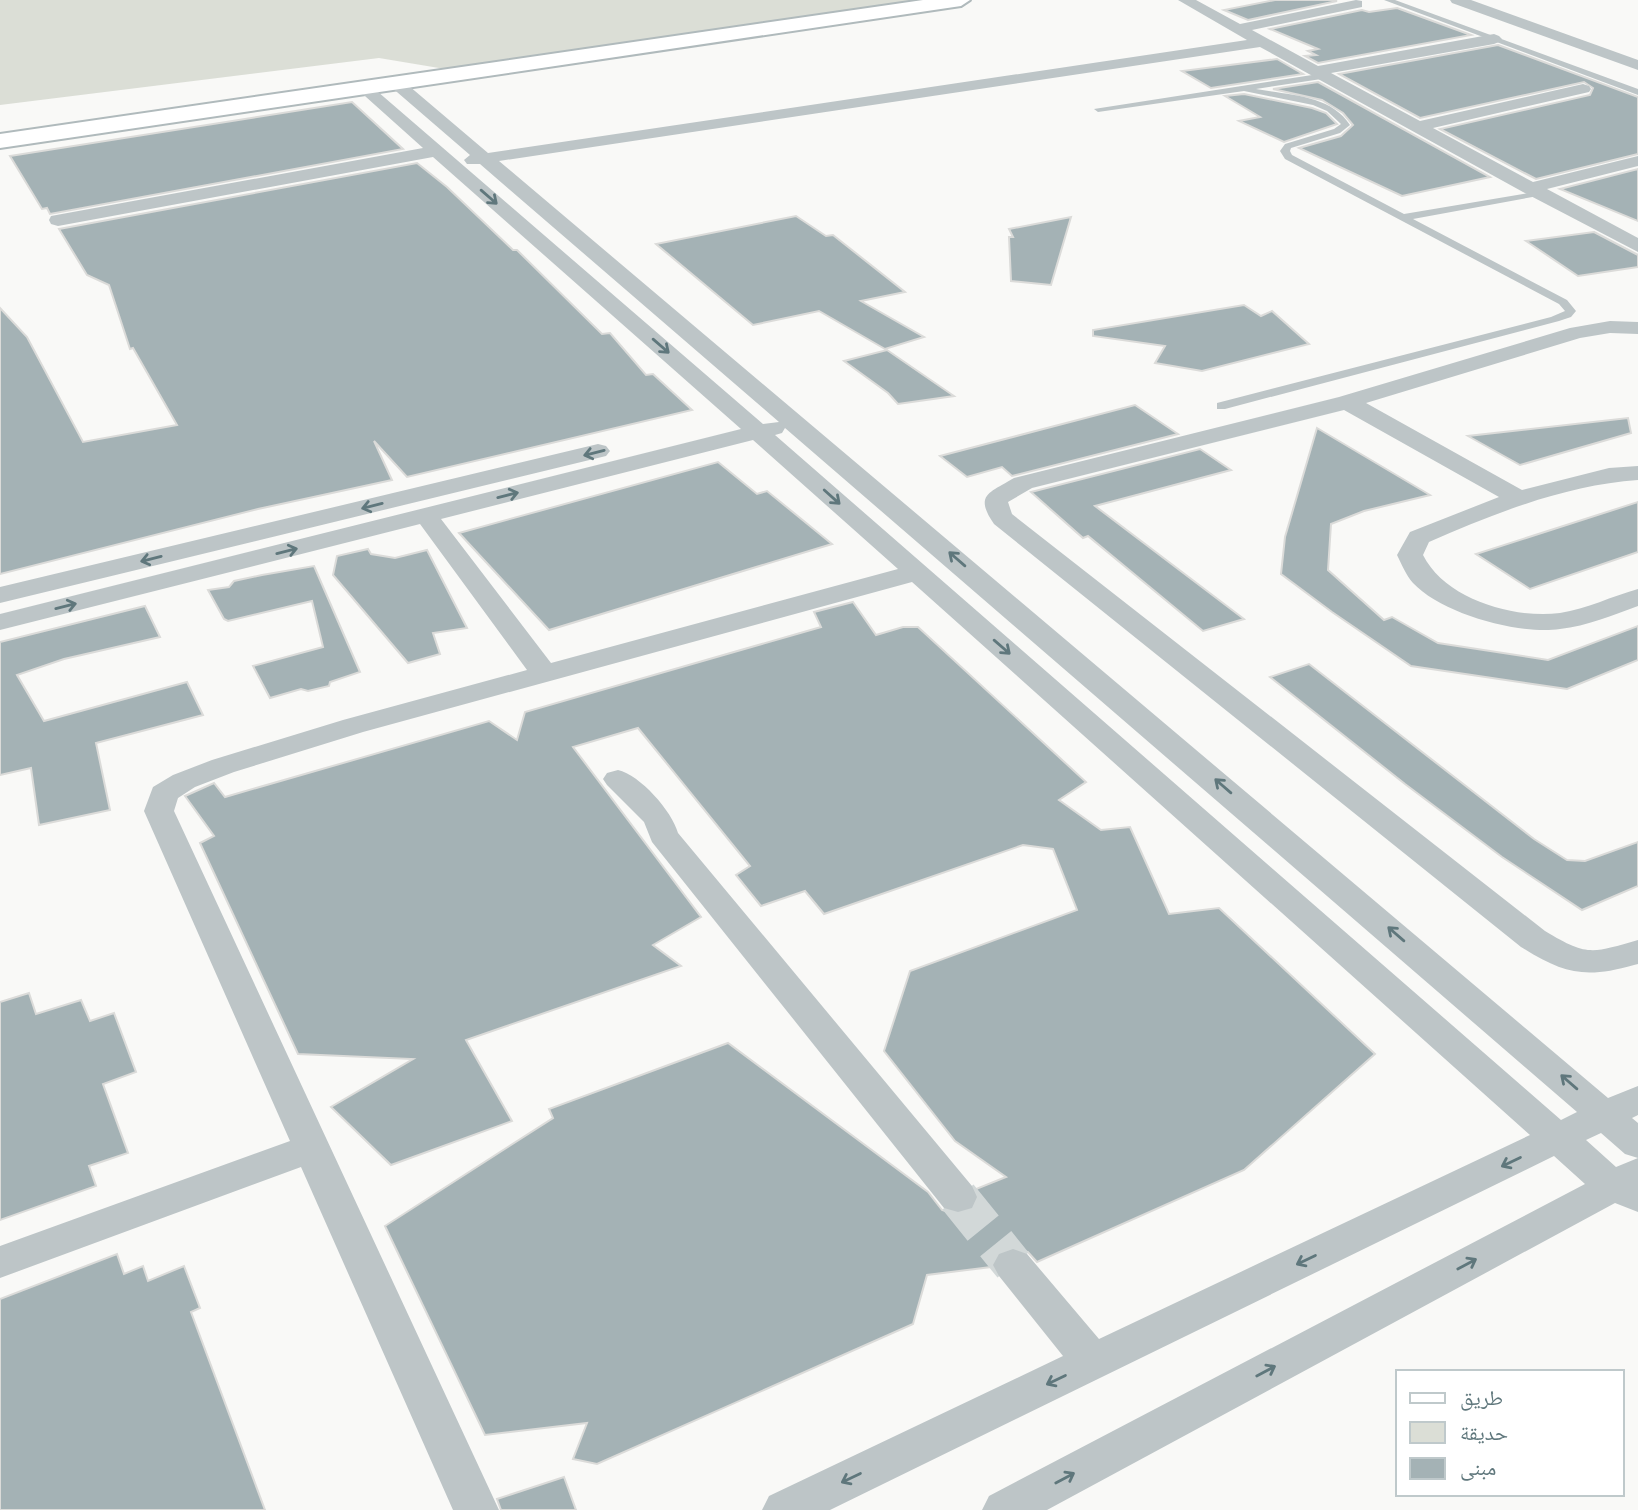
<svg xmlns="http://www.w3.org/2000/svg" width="1638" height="1510" font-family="Raleway,'Noto Naskh Arabic',sans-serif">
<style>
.green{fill:#dbded6}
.building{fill:#a4b2b5;stroke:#dbdbd9;stroke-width:2}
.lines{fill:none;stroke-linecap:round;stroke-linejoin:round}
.street-tunnel{stroke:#d2d8d8;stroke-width:40;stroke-dasharray:40 20;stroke-linecap:butt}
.secondary-casing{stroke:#b0babc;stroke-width:4}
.lane{fill:#bdc5c7;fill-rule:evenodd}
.street{fill:#bdc5c7;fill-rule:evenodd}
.secondary{fill:#fff;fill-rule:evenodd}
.oneway{stroke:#5f777c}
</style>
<rect width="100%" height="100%" fill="#f9f9f7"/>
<path class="green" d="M0 0H915L451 70 379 58 0 105Z"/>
<g class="building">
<path d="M1275 0H1333L1337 1 1248 20 1224 10Z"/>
<path d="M1397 8 1471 35 1318 63 1305 56 1316 55 1308 51 1318 49 1270 29 1362 10 1369 12Z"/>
<path d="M1498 45 1638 97V154L1536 179 1440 129 1590 95 1593 88 1584 82 1420 118 1339 74Z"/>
<path d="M1277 59 1303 74 1211 88 1182 71Z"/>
<path d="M1318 82 1490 177 1402 196 1299 148 1341 136 1353 125 1343 113 1322 100 1273 89Z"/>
<path d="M1244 94 1312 108 1326 113 1337 124 1284 142 1239 121 1260 117 1225 96Z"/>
<path d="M352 102 403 149 50 214 47 208 42 209 10 156Z"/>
<path d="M417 163 447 187 513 250H517L602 334 610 333 646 375 653 374 692 410 407 477 374 441 392 480 258 509 0 574V308L27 337 83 442 177 425 133 348 130 349 109 285 87 275 59 229Z"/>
<path d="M1638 169V221L1560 189Z"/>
<path d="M796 216 826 236 833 235 905 292 861 301 924 337 885 349 819 311 753 325 656 244Z"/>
<path d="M1071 217 1051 285 1011 281 1009 237H1013L1009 229Z"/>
<path d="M1594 232 1638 255V267L1578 276 1526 241Z"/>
<path d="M1244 305 1261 316 1272 311 1309 344 1202 371 1155 363 1165 346 1093 336V330Z"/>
<path d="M887 350 954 396 898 404 888 393 844 361Z"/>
<path d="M1135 405 1178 434 1012 476 1002 467 967 477 940 456Z"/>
<path d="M1628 418 1631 433 1520 465 1468 436Z"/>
<path d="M1317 428 1430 495 1364 511 1331 524 1328 570 1384 620 1392 617 1438 643 1548 660 1638 626V660L1567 689 1411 666 1332 612 1281 574 1285 537Z"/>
<path d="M1200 449 1231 470 1095 506 1244 619 1203 631 1088 536 1083 538 1031 492Z"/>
<path d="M718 462 757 494 767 491 832 544 549 630 459 533Z"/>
<path d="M1638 502V552L1530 589 1476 554Z"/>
<path d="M368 549 371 554 395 558 427 550 467 628 433 633 440 654 408 663 333 575 337 556Z"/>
<path d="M314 566 360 672 330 682 329 686 308 691 301 689 270 698 253 666 323 647 312 601 228 621 224 619 208 590 229 587 234 581 262 575Z"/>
<path d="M853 602 876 635 903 627H918L1086 782 1059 800 1101 830 1130 827 1169 914 1219 908 1375 1054 1244 1170 1037 1262 1028 1252 1012 1247 997 1253 991 1267 927 1275 913 1324 597 1464 573 1459 587 1423 485 1435 385 1226 553 1118 549 1109 728 1043 928 1192 942 1210 957 1215 973 1211 979 1198 976 1189 1006 1177 955 1141 884 1051 910 971 1077 910 1053 849 1023 845 824 914 805 891 761 906 736 875 750 866 638 728 573 747 701 917 653 945 681 966 466 1040 512 1121 391 1165 331 1107 413 1059 298 1054 200 843 214 836 185 796 214 783 225 797 489 721 517 740 525 712 821 627 814 612Z"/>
<path d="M145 606 160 637 64 659 17 675 44 721 187 682 203 715 96 743 110 810 39 825 31 768 0 775V642Z"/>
<path d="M1309 664 1534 839 1567 860 1585 861 1638 842V886L1582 910 1502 857 1405 784 1270 677Z"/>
<path d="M29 993 36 1014 81 1000 90 1021 114 1013 136 1072 103 1084 128 1153 89 1166 96 1186 0 1220V1002Z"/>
<path d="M117 1254 124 1274 143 1266 148 1281 184 1266 200 1308 191 1312 265 1510H0V1299Z"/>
<path d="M564 1477 576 1510H501L497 1499Z"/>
</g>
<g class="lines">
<path class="street-tunnel" d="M958 1197 1013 1265"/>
<g class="secondary-casing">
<path id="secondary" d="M923 0H970L961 6 0 148V134Z"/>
</g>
<g class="lane">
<path d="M1384 0H1395L1638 89V95Z"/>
<path d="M1325 73 1329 76 1328 78 1256 89C1289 95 1331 95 1350 125L1340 133 1291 148 1290 151 1292 155 1404 214 1541 191 1543 193 1538 196 1413 219 1567 300 1576 311 1571 317 1559 321 1225 409H1217V403L1551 317 1565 311 1559 304 1285 159 1280 151 1285 144 1334 129 1341 124 1327 111 1313 105 1244 91 1098 112 1094 109Z"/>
</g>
<g class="street">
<path d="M1178 0H1196L1240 24 1356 0 1362 1V7L1252 30 1318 66 1494 34 1499 36 1502 39 1499 42 1494 44 1331 73 1420 121 1583 84 1589 86 1591 89 1589 92 1433 128 1533 182 1638 156V166L1547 189 1638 238V252L1523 192 1260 47 499 161 1608 1098 1638 1086V1115L1632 1118 1638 1123V1158L1625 1154 1601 1133 1586 1140 1616 1167 1638 1158V1212L1615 1203 1047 1510H982L989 1496 1585 1184 1554 1156 830 1510H762L769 1496 1063 1356 999 1276 993 1265 999 1254 1013 1249 1027 1254 1099 1339 1530 1135 912 582 363 732 234 772 195 787 178 798 174 811 499 1510H453L301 1167 0 1278V1246L290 1141 144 811 153 787 173 775 212 760 343 720 527 670 420 524 0 630V614L741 429 433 157 58 226 51 224 49 220 51 216 423 148 356 88 364 83 370 85 763 424 779 422 480 164H467L464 160 470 155 390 86 388 83 390 80H402L488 153 1247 40ZM785 428 1577 1112 1561 1120 775 435 782 433ZM753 440 898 569 551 663 441 519Z"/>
<path d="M1450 0H1471L1638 60V70L1452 3Z"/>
<path d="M1610 321 1638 322V334L1610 333 1580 338 1366 403 1522 490 1609 468 1638 466V480C1566 485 1495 513 1429 542L1423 555C1445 599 1513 619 1560 613 1587 609 1612 596 1638 589V606C1613 615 1587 626 1560 629 1519 635 1442 614 1413 583 1406 575 1402 565 1397 555L1410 532 1499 497 1344 410 1032 488 1008 502 1012 514 1545 931C1588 957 1592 953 1638 940V964L1634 965C1585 979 1564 974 1521 947L994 524C974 495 989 493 1014 478L1339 397 1570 328Z"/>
<path d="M598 444 606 446 610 451 606 456 0 603V587Z"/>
<path d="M618 770C640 775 672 811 678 833L972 1186 977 1197 972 1208 958 1212 944 1208 652 842 644 822 607 785 603 779 607 773Z"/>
</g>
<use href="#secondary" class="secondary"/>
</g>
<defs><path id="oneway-shaft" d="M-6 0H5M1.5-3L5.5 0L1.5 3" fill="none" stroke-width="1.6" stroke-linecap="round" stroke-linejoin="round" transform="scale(1.75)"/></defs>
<g class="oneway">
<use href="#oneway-shaft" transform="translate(489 197) rotate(41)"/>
<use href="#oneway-shaft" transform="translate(661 346) rotate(41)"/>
<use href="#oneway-shaft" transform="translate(594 453) rotate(166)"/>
<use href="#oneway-shaft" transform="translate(508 495) rotate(-14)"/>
<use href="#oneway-shaft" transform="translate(832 497) rotate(42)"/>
<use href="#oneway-shaft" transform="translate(372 506) rotate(166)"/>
<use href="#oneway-shaft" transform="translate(287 551) rotate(-14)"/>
<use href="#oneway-shaft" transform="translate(151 559) rotate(166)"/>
<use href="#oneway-shaft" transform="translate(957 559) rotate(-139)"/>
<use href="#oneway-shaft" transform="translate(66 606) rotate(-14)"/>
<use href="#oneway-shaft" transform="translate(1002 647) rotate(41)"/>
<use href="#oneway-shaft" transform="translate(1223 786) rotate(-139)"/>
<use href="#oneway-shaft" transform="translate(1396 934) rotate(-139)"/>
<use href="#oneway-shaft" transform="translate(1569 1082) rotate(-139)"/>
<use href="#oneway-shaft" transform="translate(1511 1162) rotate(154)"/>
<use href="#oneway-shaft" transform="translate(1306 1260) rotate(154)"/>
<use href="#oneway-shaft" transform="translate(1467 1264) rotate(-28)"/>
<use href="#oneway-shaft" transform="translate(1266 1371) rotate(-28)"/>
<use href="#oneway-shaft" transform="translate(1056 1380) rotate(154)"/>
<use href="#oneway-shaft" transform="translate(851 1478) rotate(154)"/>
<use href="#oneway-shaft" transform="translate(1065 1478) rotate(-28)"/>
</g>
<rect x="1396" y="1370" width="228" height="126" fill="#ffffff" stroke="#bfc9cb" stroke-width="2"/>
<rect x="1410" y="1393" width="35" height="10" fill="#ffffff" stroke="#bfc9cb" stroke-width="2"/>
<text x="1460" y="1405" font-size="21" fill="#5f777c">طريق</text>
<rect x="1410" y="1422" width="35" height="21" fill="#dbded6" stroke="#bfc9cb" stroke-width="2"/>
<text x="1460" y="1440" font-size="21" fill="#5f777c">حديقة</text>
<rect x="1410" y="1458" width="35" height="21" fill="#a4b2b5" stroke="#bfc9cb" stroke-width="2"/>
<text x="1460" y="1475" font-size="21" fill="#5f777c">مبنى</text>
</svg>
